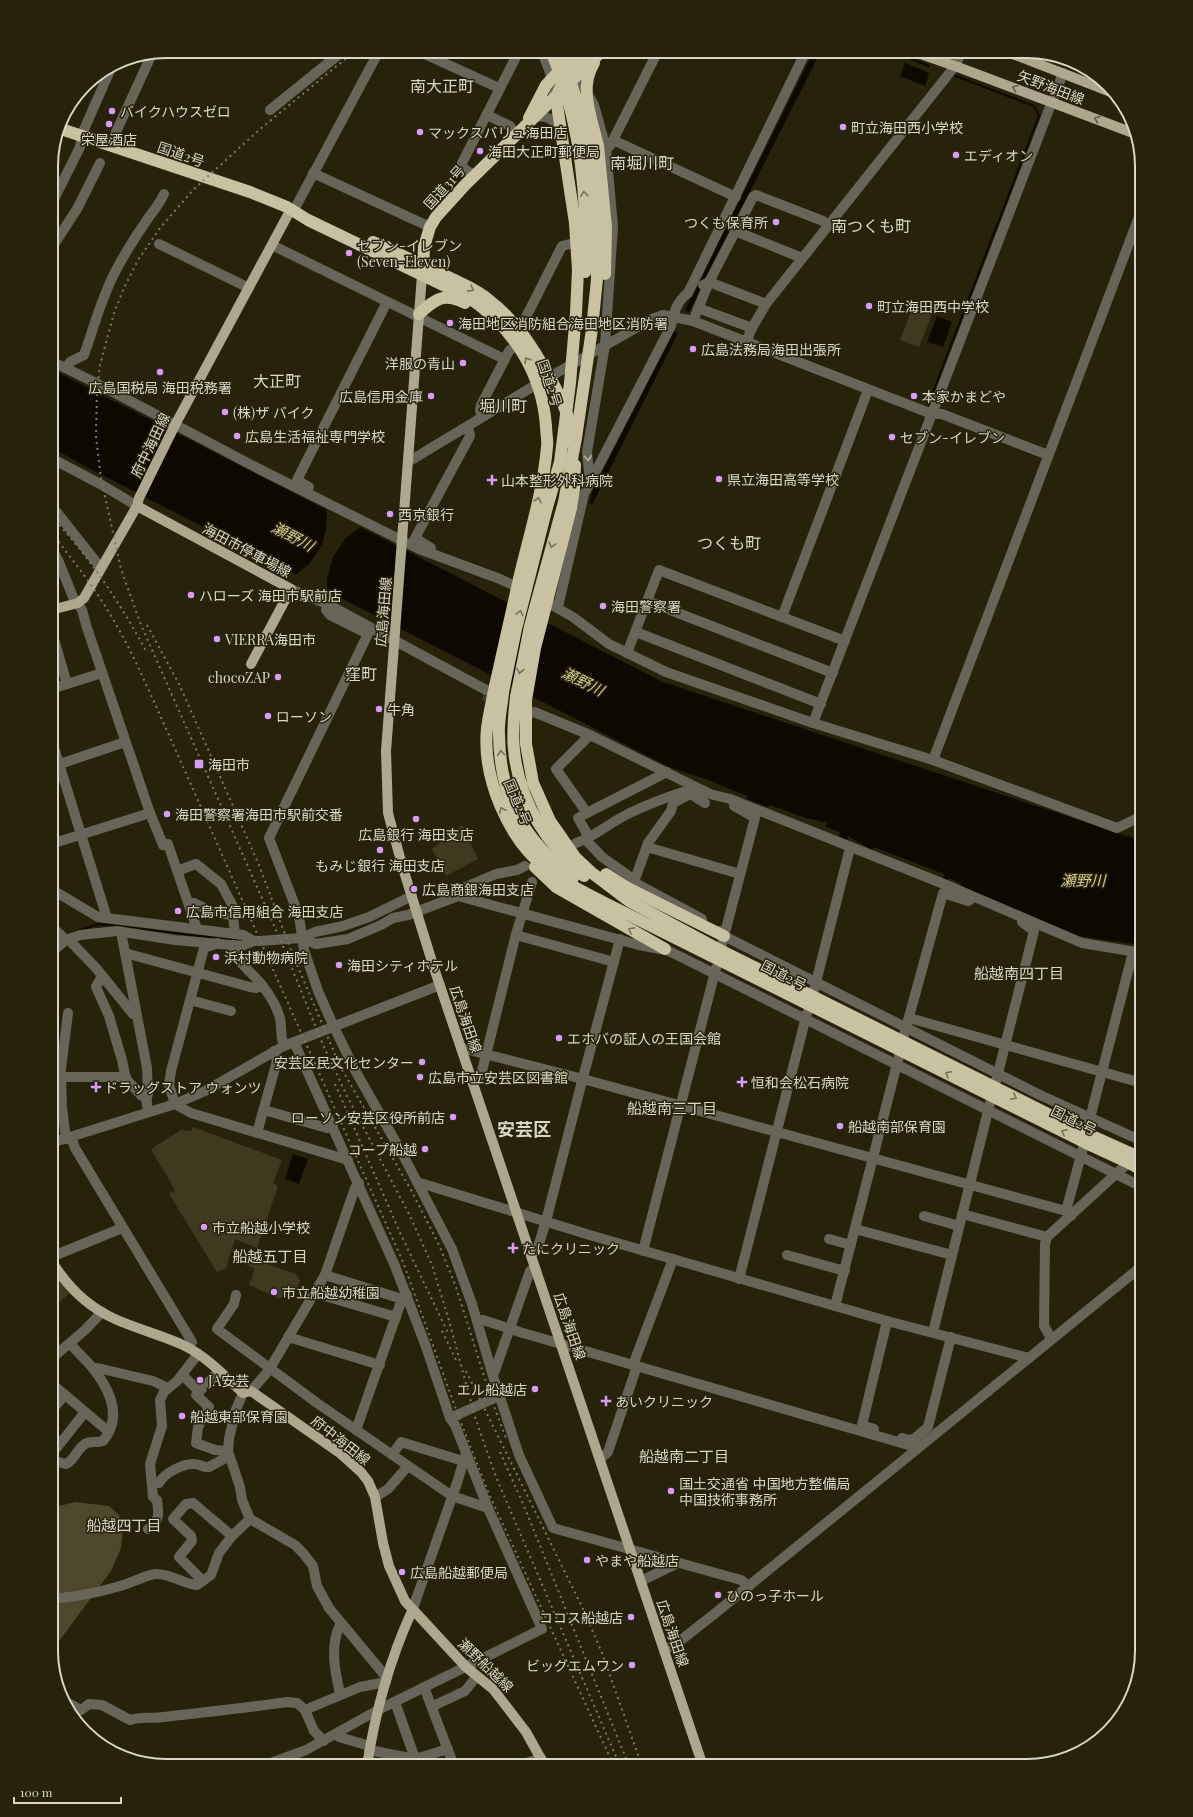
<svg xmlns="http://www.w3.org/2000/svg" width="1193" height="1817" font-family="'Playfair Display','Noto Sans JP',serif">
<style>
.green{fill:#3e391f}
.forest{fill:#4d482c}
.water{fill:#0e0900}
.pier{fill:#27230b}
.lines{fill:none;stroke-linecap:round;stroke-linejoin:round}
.stream{stroke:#0e0900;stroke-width:2}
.minor-tunnel{stroke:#423e28;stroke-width:10;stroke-dasharray:10 5;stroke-linecap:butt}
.minor{stroke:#676558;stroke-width:10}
.major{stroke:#aca78d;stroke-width:10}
.highway{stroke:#c8c2a2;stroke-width:12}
.rail{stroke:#7c7966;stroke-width:2;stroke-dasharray:2 4;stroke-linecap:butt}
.highway-bridge{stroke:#c8c2a2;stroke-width:12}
.oneway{stroke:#635e46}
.oneway2{stroke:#787256}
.oneway3{stroke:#b2afa1}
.poi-dot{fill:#d79bf9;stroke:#27230b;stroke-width:1.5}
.labels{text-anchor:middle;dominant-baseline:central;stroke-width:3;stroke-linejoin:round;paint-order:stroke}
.street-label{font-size:14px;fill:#dad7c9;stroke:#27230b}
.poi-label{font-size:14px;fill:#dad7c9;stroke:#27230b;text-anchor:start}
.water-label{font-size:15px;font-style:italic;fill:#d4ca92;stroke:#27230b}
.neighbourhood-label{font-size:15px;fill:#dad7c9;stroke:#27230b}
.quarter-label{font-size:16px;fill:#dad7c9;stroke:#27230b}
.district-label{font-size:18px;font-weight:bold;fill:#dad7c9;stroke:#27230b}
.rim{fill:none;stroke:#dad7c9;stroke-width:2}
</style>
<rect width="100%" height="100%" fill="#27230b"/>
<g class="green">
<path d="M915 301 934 309 919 347 900 340Z"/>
<path d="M462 825 478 859 446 876 432 849Z"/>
<path d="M193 1127 282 1160 273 1183 278 1186 257 1248 235 1239 226 1268 217 1272 169 1194 175 1190 151 1149 181 1130 191 1131Z"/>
<path d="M249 1258 296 1274 300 1281 293 1296 284 1293 280 1299 249 1285 255 1269 246 1265Z"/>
<path d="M51 1270 70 1293 51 1309Z"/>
</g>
<path class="forest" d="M75 1502 109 1506 119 1515 123 1528 121 1548 111 1571 51 1652V1508Z"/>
<g class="water">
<path d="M814 51H821L689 312 685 310Z"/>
<path d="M905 63 929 73 925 86 900 76Z"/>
<path d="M937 316 952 322 943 347 927 342Z"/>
<path d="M674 331 678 333 592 505 589 503 593 490Z"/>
<path d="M51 369 663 682 1142 841V945L1078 936 960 887 961 883 949 878 947 881 943 879 944 874 873 847 872 850 848 836 847 840 839 836 840 832 826 827 827 822H821L820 821 806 818 770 805 768 807 747 799V796L703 778 669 767 79 463 51 447Z"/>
<path d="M293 1154 308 1159 299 1184 285 1179Z"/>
</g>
<path class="pier" d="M327 509 361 526 345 539 333 557 327 578V594L293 577 309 564 322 545 326 529Z"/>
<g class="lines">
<g class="stream">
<path d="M891 51 929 66"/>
<path d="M933 392 1039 116 1034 106 953 75"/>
<path d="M74 932 99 924 235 940"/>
</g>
<path class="minor-tunnel" d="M484 695 533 718"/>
<g class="minor">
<path d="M418 51 499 88"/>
<path d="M542 51 552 78 555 101"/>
<path d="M567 51 577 76 594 105 606 148 613 227 605 345 587 452 590 482"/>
<path d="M270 110 343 51"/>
<path d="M487 115 510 126 516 135"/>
<path d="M535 117C546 115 552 119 560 127"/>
<path d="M613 140 736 197"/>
<path d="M110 145 152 54"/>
<path d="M610 146 658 51"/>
<path d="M313 173 430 227"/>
<path d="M475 176 462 167V163L519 51"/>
<path d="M51 205 80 147 82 134 112 66"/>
<path d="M294 210 379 51"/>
<path d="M735 231 802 258"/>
<path d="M159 244 249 288"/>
<path d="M272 245 504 359"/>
<path d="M51 249 77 209 100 163"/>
<path d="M703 285 709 282 766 304"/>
<path d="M698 308 752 328"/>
<path d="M693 321 709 282 753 197 756 195 823 221 828 225"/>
<path d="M519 328 525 319 562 246 574 243"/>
<path d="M746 342 752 328 766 304 955 66 962 51"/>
<path d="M51 361 98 384 263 471 419 549 500 579 523 590"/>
<path d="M66 368 70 362 84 355C94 327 101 299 115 272 125 253 137 234 149 217 155 209 160 203 164 194"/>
<path d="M482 416 480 410 481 405 509 351 517 344"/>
<path d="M51 458 102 485 137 506"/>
<path d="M408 462 537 384 652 319 663 315 693 321 932 414H942L1048 455"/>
<path d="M309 487 297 480 387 302"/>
<path d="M51 505 101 568"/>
<path d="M51 548 58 560 73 597 82 610 87 628 150 813 163 845 168 844 197 929"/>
<path d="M431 548 415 538 470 436 468 426"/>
<path d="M291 589 329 605 486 690"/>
<path d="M541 599 573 617 609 644 666 672 813 723 933 760 1117 828 1142 816"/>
<path d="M647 601 833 673"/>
<path d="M329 605 326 610 330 615 368 634 269 838 299 916 304 950 318 991 333 1025 356 1072 402 1153 452 1249 472 1304 493 1376 519 1455 553 1528 741 1580 749 1586"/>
<path d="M558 607 584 494 671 326C674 313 676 302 688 293L806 51"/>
<path d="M782 617 868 390"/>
<path d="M51 629 67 684"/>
<path d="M636 632 821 704"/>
<path d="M627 653 659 570 845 641"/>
<path d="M51 689 102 673"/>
<path d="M534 712 590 735 710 794 730 799 949 886 1082 943 1142 953"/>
<path d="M813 723 1063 73"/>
<path d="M590 735 556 769 587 813 667 772"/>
<path d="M51 738 107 918"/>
<path d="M933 760 1142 209"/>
<path d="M51 767 125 742"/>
<path d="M691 794 705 803"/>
<path d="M586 832 578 818 587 813"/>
<path d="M586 840 602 857 629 876 637 884 702 919"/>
<path d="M576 843C592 838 603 828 617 820 640 806 670 796 695 788"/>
<path d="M51 844 150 813"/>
<path d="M647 847 740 874"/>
<path d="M177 871 196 864 221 884 235 910 233 916"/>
<path d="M634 882 648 843 671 811 673 803 688 795"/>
<path d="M51 889 98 917 243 935 254 941H260L301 938 315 932 343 926 369 917 412 896"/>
<path d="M449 894 496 874 517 870 525 866"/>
<path d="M189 903H194L208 910 233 916 235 934"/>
<path d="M51 926 66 940"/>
<path d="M720 931 724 936 1040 1095 1142 1141"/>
<path d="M121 932 147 1068 148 1094C145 1100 147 1106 149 1112"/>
<path d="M516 935 614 962"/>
<path d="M301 938 316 944 348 939 381 925 393 918 408 915 458 896 639 945 660 949H665L1142 1187"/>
<path d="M69 940 96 968 133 1014 136 1013"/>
<path d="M218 943 204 948 171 1071 169 1085 175 1104 191 1113 348 1160"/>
<path d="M722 944 755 818 734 806"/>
<path d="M233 945C233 960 253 973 262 985 269 994 277 1007 280 1018 282 1028 280 1036 284 1046"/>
<path d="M51 953 66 940 80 935 117 931 175 940 242 946 254 941"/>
<path d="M125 953 250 987 256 988 262 985"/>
<path d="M102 976 96 987 109 1016 122 1060 126 1079 142 1096 147 1097"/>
<path d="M814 990 850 848"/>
<path d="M190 1000 231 1011"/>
<path d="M68 1013 60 1077H126"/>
<path d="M909 1018 1142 1083"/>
<path d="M904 1035 943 893 968 901 970 900"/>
<path d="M461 1048 583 1079 1066 1211 1071 1216"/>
<path d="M61 1077 62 1107 66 1139"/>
<path d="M472 1081 481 1075 516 934 532 882"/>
<path d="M996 1081 1034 931 1022 922"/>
<path d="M51 1088 56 1077"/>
<path d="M264 1110 327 1128 333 1126"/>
<path d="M1088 1126 1133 952"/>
<path d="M257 1133 277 1061 274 1051"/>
<path d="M71 1137 75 1148 192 1342"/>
<path d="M51 1143 175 1104 205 1091 284 1046 440 985"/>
<path d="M417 1182 593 1236 887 1321 1029 1358"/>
<path d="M1066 1211 1083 1148"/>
<path d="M962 1214 1047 1237"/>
<path d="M924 1216 959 1226"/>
<path d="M855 1229 952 1255"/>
<path d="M829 1239 851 1245"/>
<path d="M643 1251 716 968"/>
<path d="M531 1254 537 1250 546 1221 581 1085 620 939"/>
<path d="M787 1255 845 1271"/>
<path d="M51 1257 122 1228"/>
<path d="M325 1275 402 1299"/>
<path d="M739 1279 807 1013"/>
<path d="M315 1293 396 1317"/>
<path d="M236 1295 234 1304 217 1329 317 1403 452 1496 488 1508"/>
<path d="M835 1306 899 1056"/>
<path d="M477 1321 483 1320 523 1333 912 1446 916 1450"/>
<path d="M933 1332 990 1103"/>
<path d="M288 1337 380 1365"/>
<path d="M1051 1338 1044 1326 1045 1244 1047 1237 1142 1150"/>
<path d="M51 1359 85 1330 102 1312"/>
<path d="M633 1365 673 1259"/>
<path d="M94 1370 96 1368 102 1369 153 1381 168 1388"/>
<path d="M219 1371 196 1395 209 1407 198 1427 196 1443 215 1450 228 1451"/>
<path d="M182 1375 199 1391"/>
<path d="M493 1376 530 1271 535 1269"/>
<path d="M51 1383 109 1432"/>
<path d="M251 1391 269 1370 325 1275 355 1188 359 1183"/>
<path d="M243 1393 235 1412 229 1439 228 1451 240 1487 242 1500 250 1519 295 1545 304 1554 313 1566 317 1586 329 1608 387 1678"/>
<path d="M51 1411 65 1395"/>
<path d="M450 1418 499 1396"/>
<path d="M874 1429 862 1425 887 1321"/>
<path d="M356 1430 402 1299 407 1295"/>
<path d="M902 1438 909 1440 914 1439 928 1427 951 1337"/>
<path d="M51 1455 85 1412"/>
<path d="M392 1455 401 1442 463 1461"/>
<path d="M600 1459 608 1452 637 1366"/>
<path d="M51 1460 66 1464C76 1459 77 1447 87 1443 92 1441 97 1443 103 1441 122 1418 111 1392 95 1371 88 1361 77 1353 70 1343"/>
<path d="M159 1483C164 1473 184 1463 194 1464 200 1464 204 1468 209 1467L229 1456"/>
<path d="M375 1497 388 1489 408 1466"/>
<path d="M148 1529C160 1522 159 1513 157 1500L153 1497 150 1464 162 1426 160 1400 164 1392 177 1381 198 1354"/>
<path d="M203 1581 179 1557 192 1541 191 1536 173 1519 186 1504 193 1503 232 1536"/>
<path d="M641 1581 678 1563"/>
<path d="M51 1599C75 1597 97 1593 120 1586 131 1583 144 1576 155 1574 170 1573 183 1584 197 1585L211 1575 219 1553 232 1536 250 1519"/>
<path d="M412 1611 457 1483 466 1453"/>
<path d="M664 1650 676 1644 713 1615 1142 1266"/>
<path d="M424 1687 454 1766"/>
<path d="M340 1694C335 1671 329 1645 341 1623"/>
<path d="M64 1701 81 1710 89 1704 102 1705 130 1720C141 1716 153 1719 164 1717 205 1712 246 1708 287 1702L297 1703 305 1710 360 1687 386 1682"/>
<path d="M395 1702 417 1764"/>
<path d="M433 1706 465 1691 477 1676"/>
<path d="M305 1710 314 1731 324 1741"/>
<path d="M336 1734 339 1737 370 1746"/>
<path d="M369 1750 415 1759 448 1749"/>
<path d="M263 1766 306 1750 378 1710 542 1629 488 1508 455 1425 450 1418 425 1344 395 1266 294 1042"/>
<path d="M518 1766 541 1758"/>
</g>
<g class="major">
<path d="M912 51 955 66 1133 133"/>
<path d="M1005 51 1111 92"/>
<path d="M422 275 386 751 388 813 402 865 434 968 703 1766"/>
<path d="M137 506 291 589 251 664"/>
<path d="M51 610 78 603 84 598 137 506 139 498 175 425 291 209"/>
<path d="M51 1260C66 1285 88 1307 115 1319 137 1329 161 1335 183 1345 206 1356 225 1376 243 1393L251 1391 341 1454 361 1472 368 1481 375 1497 383 1543 389 1566 405 1601 466 1667 493 1689 526 1732 545 1766"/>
<path d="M367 1766C375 1713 390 1659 412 1611"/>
</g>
<g class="highway">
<path d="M594 63C578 88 592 119 598 146"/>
<path d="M529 118 546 85 578 51"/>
<path d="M58 128 250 192 287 207 308 220 466 296C512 325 542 372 546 426 546 433 548 441 547 447 543 492 529 536 519 579"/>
<path d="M373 242C398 254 423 265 448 277 462 284 478 290 490 301 516 321 533 347 548 375 561 396 571 418 573 443"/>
<path d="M423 272 424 247 430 227 436 217 465 185 602 51"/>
<path d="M419 314C435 299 444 292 465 303"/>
<path d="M571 508 574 488 575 465"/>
<path d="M495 686C492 700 489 714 487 728 482 777 508 840 547 869 565 883 585 893 605 903L1086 1143 1125 1161"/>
<path d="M503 692C502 706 498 721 499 735 500 799 523 839 573 878"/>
<path d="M516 697C514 715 512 732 514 750 519 801 546 843 584 876"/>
<path d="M526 700V744L533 783 550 821 575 857 592 873 629 901 716 948 1092 1136 1132 1154"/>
<path d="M535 867 556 887 665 949"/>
<path d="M606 874 626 887 724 936"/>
</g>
<g class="rail">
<path d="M355 51 259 130 194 189 160 228 138 260 124 288 114 313 100 365 97 389 96 437 101 478 121 569 141 625 280 939 323 1045 347 1096 410 1216 432 1265 448 1317 475 1417 496 1477 620 1766"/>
<path d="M51 516C89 556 120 603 146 651"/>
<path d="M51 532C75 563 99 593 118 628 131 650 141 674 152 697L403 1262 458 1415 489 1494 614 1766"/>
<path d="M147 625 179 684 211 756 259 865 292 953 340 1066 411 1190 439 1245 456 1287 491 1398 507 1441"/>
<path d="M335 1084 402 1237 449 1335"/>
<path d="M442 1331 456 1360"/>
<path d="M466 1371 584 1611 602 1653 642 1766"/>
<path d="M500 1452 524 1506 629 1766"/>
</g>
<g class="highway-bridge">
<path d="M551 51C581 121 588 197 585 272"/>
<path d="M598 146 606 227 605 274"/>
<path d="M495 686 519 579"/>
<path d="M503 692 516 629 546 511 560 462 570 383 576 313 578 270 575 223 556 98C563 78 577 65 591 51"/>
<path d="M516 697 530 626 564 502 576 438 592 329 597 279 595 189 590 152 580 110 560 51"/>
<path d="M526 700 535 648 571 508"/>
<path d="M1132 1154 1142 1159"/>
<path d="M1125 1161 1142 1170"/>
</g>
</g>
<defs><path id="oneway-chevron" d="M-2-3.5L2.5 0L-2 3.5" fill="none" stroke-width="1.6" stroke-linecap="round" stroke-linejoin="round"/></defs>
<g class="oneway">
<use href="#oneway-chevron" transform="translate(1015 88) rotate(-159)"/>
<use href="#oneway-chevron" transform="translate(1097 119) rotate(-159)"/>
</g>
<g class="oneway2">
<use href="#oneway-chevron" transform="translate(584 194) rotate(-96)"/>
<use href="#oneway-chevron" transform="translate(471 289) rotate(29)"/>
<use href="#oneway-chevron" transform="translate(527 360) rotate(-122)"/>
<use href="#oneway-chevron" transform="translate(538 500) rotate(-77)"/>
<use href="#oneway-chevron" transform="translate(552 545) rotate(105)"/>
<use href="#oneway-chevron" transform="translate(520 613) rotate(-76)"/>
<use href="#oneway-chevron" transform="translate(520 671) rotate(101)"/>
<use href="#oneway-chevron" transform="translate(501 753) rotate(-95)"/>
<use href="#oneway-chevron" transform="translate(502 810) rotate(-114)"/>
<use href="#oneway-chevron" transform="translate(631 930) rotate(-151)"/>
<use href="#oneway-chevron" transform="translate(948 1074) rotate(-153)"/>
<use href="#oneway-chevron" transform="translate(1014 1097) rotate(27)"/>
<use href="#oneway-chevron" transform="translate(1064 1132) rotate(-153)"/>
</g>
<use class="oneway3" href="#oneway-chevron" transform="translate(588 458) rotate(85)"/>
<g class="poi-dot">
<circle cx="112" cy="111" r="4"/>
<circle cx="109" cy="124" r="4"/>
<circle cx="843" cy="127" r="4"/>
<circle cx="420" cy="132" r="4"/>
<circle cx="480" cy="151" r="4"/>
<circle cx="956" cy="155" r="4"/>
<circle cx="776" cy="222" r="4"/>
<circle cx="349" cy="253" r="4"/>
<circle cx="869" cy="306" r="4"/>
<circle cx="450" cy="323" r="4"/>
<circle cx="693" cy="349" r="4"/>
<circle cx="463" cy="363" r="4"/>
<circle cx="160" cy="372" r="4"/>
<circle cx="431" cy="396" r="4"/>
<circle cx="914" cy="396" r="4"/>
<circle cx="225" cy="412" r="4"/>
<circle cx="237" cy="436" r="4"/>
<circle cx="892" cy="437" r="4"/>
<circle cx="719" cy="479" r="4"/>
<path d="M490 474h4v4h4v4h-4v4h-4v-4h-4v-4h4z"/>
<circle cx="390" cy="514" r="4"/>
<circle cx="191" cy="595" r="4"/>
<circle cx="603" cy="606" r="4"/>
<circle cx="217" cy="639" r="4"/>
<circle cx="278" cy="677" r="4"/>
<circle cx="379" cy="709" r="4"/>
<circle cx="268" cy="716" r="4"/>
<rect x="194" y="759" width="10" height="10" rx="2"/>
<circle cx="167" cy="814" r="4"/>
<circle cx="416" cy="819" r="4"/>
<circle cx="380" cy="850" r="4"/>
<circle cx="414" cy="889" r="4"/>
<circle cx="178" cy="911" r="4"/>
<circle cx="216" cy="957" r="4"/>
<circle cx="339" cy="965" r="4"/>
<circle cx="559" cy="1038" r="4"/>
<circle cx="422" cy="1062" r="4"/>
<circle cx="420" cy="1077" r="4"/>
<path d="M740 1076h4v4h4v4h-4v4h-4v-4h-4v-4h4z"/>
<path d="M94 1081h4v4h4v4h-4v4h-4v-4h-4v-4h4z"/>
<circle cx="453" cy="1117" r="4"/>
<circle cx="840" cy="1126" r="4"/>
<circle cx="425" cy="1149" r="4"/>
<circle cx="204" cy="1227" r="4"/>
<path d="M511 1242h4v4h4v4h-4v4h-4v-4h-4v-4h4z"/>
<circle cx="274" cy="1292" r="4"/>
<circle cx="200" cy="1380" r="4"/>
<circle cx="535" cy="1389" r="4"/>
<path d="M604 1395h4v4h4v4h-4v4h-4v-4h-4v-4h4z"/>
<circle cx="182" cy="1416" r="4"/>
<circle cx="671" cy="1491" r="4"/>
<circle cx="587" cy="1560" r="4"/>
<circle cx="402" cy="1572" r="4"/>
<circle cx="718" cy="1595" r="4"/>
<circle cx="631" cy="1617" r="4"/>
<circle cx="632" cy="1665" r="4"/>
</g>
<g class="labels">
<g class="street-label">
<text transform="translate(1051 87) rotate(21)">矢野海田線</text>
<text transform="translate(181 154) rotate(19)">国道2号</text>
<text transform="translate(444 187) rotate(-48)">国道31号</text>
<text transform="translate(550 383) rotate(72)">国道2号</text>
<text transform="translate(150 445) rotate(-64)">府中海田線</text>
<text transform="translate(247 550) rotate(28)">海田市停車場線</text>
<text transform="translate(383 612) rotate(-85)">広島海田線</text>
<text transform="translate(518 802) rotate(67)">国道2号</text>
<text transform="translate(784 975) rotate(27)">国道2号</text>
<text transform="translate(466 1019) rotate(71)">広島海田線</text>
<text transform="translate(1074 1120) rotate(26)">国道2号</text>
<text transform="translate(570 1326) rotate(71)">広島海田線</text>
<text transform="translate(341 1440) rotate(38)">府中海田線</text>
<text transform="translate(673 1633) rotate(71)">広島海田線</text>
<text transform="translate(486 1665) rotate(44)">瀬野船越線</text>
</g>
<g class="poi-label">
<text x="120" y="111">バイクハウスゼロ</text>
<text x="851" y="127">町立海田西小学校</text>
<text x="428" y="132">マックスバリュ海田店</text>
<text x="109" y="139" text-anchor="middle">栄屋酒店</text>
<text x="488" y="151">海田大正町郵便局</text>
<text x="964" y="155">エディオン</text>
<text x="768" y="222" text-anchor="end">つくも保育所</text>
<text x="357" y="245">セブン-イレブン<tspan x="357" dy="16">(Seven-Eleven)</tspan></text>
<text x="877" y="306">町立海田西中学校</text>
<text x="458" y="323">海田地区消防組合海田地区消防署</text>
<text x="701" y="349">広島法務局海田出張所</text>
<text x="455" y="363" text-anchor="end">洋服の青山</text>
<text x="160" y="387" text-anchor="middle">広島国税局 海田税務署</text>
<text x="423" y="396" text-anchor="end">広島信用金庫</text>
<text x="922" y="396">本家かまどや</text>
<text x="233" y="412">(株)ザ バイク</text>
<text x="245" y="436">広島生活福祉専門学校</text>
<text x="900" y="437">セブン-イレブン</text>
<text x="727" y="479">県立海田高等学校</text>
<text x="501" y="480">山本整形外科病院</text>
<text x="398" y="514">西京銀行</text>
<text x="199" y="595">ハローズ 海田市駅前店</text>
<text x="611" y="606">海田警察署</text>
<text x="225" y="639">VIERRA海田市</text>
<text x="270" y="677" text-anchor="end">chocoZAP</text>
<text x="387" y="709">牛角</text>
<text x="276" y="716">ローソン</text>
<text x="208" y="764">海田市</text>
<text x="175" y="814">海田警察署海田市駅前交番</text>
<text x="416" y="834" text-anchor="middle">広島銀行 海田支店</text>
<text x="380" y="865" text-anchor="middle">もみじ銀行 海田支店</text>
<text x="422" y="889">広島商銀海田支店</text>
<text x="186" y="911">広島市信用組合 海田支店</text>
<text x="224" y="957">浜村動物病院</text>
<text x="347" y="965">海田シティホテル</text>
<text x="567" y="1038">エホバの証人の王国会館</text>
<text x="414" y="1062" text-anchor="end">安芸区民文化センター</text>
<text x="428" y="1077">広島市立安芸区図書館</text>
<text x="751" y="1082">恒和会松石病院</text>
<text x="104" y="1087">ドラッグストア ウォンツ</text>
<text x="445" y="1117" text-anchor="end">ローソン安芸区役所前店</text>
<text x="848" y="1126">船越南部保育園</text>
<text x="417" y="1149" text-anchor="end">コープ船越</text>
<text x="212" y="1227">市立船越小学校</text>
<text x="522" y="1248">たにクリニック</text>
<text x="282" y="1292">市立船越幼稚園</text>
<text x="208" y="1380">JA安芸</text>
<text x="527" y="1389" text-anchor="end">エル船越店</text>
<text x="615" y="1401">あいクリニック</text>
<text x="190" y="1416">船越東部保育園</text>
<text x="679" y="1483">国土交通省 中国地方整備局<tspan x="679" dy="16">中国技術事務所</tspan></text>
<text x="595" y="1560">やまや船越店</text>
<text x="410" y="1572">広島船越郵便局</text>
<text x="726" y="1595">ひのっ子ホール</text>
<text x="623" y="1617" text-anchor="end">ココス船越店</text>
<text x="624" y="1665" text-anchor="end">ビッグエムワン</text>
</g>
<g class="water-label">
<text transform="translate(293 536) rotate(28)">瀬野川</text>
<text transform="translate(583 681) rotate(26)">瀬野川</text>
<text x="1083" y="880">瀬野川</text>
</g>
<g class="neighbourhood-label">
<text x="1019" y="973">船越南四丁目</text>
<text x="672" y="1108">船越南三丁目</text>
<text x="270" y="1256">船越五丁目</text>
<text x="684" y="1456">船越南二丁目</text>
<text x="124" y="1525">船越四丁目</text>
</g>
<g class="quarter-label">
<text x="442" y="85">南大正町</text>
<text x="642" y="162">南堀川町</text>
<text x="871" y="225">南つくも町</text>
<text x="277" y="380">大正町</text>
<text x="503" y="405">堀川町</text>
<text x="729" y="542">つくも町</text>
<text x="361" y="673">窪町</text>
</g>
<g class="district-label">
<text x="524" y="1129">安芸区</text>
</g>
</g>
<path d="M0 0H1193V1817H0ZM166 58H1027A108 108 0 0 1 1135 166V1651A108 108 0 0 1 1027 1759H166A108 108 0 0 1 58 1651V166A108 108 0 0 1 166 58Z" fill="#27230b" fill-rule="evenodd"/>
<path class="rim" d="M166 58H1027A108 108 0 0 1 1135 166V1651A108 108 0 0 1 1027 1759H166A108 108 0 0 1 58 1651V166A108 108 0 0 1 166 58Z"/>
<path d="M14 1797v6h107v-6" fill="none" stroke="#dad7c9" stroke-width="2"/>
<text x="20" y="1797" font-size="12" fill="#dad7c9" stroke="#27230b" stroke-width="3" paint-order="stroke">100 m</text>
</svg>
